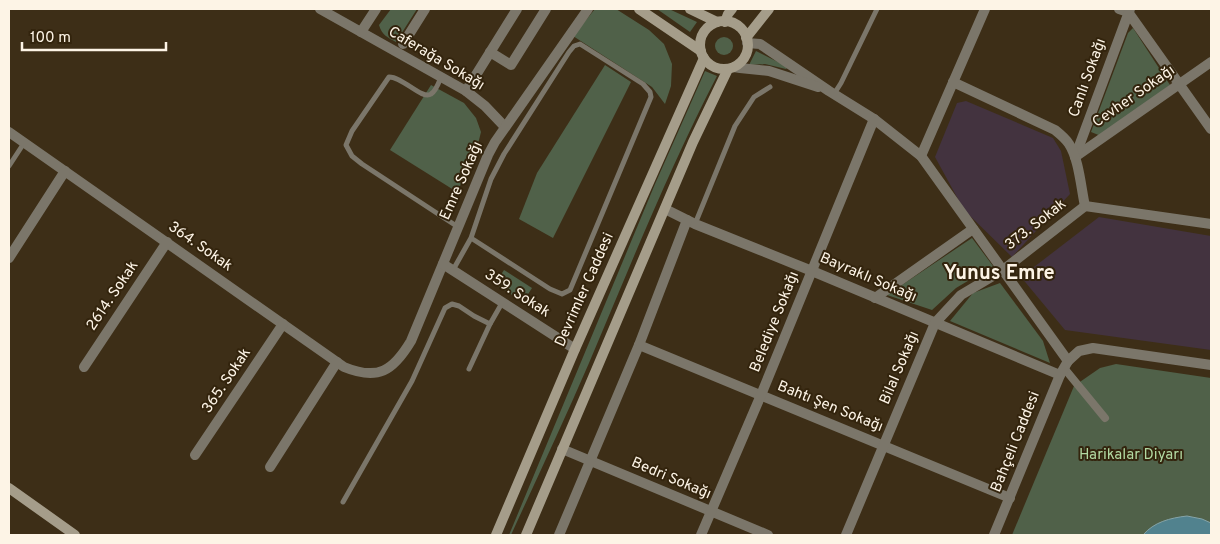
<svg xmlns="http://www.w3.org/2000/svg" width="1220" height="544" font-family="Overpass,sans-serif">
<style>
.education{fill:#43333f}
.green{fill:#506149}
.water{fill:#51828e;stroke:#85a4a8}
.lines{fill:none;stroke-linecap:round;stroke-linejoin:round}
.service{stroke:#7b766a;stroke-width:5}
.pedestrian{stroke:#7b766a;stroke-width:8}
.minor{stroke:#7b766a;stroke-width:10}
.tertiary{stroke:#7b766a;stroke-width:10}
.secondary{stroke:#a59d8a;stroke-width:10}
.labels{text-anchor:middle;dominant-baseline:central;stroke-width:4;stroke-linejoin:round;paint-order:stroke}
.street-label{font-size:15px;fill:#fdf4e6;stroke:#33240d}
.park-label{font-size:15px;fill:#b2d9a2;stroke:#33240d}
.district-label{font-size:20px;font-weight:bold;fill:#fdf4e6;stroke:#33240d}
</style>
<rect width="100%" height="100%" fill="#3d2e17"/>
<g class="education">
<path d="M966 101 1053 138 1061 151 1070 194 1012 257 964 210 935 157 957 103Z"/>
<path d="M1099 217 1211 236V350L1065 330 1021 277Z"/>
</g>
<g class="green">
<path d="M391 9H417L396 42C387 37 382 35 379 25Z"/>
<path d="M595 9H616L649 30 664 44 672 64 671 86 665 104 652 87 573 36Z"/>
<path d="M657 9H669L697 22 690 32Z"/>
<path d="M1133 28 1170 85 1101 136 1091 132 1128 33Z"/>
<circle cx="724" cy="46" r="9"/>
<path d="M756 51 788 67 786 69 765 64 749 65Z"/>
<path d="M605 65 631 82 553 238 519 219 537 173Z"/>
<path d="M705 71 717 76C669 169 630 266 589 363 564 421 537 478 511 535H509L655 184Z"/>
<path d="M431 85 464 103 476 118 481 132 475 156 457 192 390 150Z"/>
<path d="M972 238 993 266 956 288 932 310 887 295Z"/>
<path d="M504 270 532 288 523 302 495 284Z"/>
<path d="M1000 283 1043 341 1050 363 950 321 973 293Z"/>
<path d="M1116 364 1211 378V535H1012L1074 386 1100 368Z"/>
</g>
<path class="water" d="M1187 516 1202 519 1211 523V535H1143C1154 522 1170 518 1187 516Z"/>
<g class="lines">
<g class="service">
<path d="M441 77C439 82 436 91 431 94 422 100 403 77 389 77L352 131 346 145 352 156 362 164 458 227"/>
<path d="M834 94 841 83 877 9"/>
<path d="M9 166 24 143"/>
<path d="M695 224 735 126 754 97 770 87"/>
<path d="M453 270 471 238 491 179 504 154 569 52 574 46 580 44 643 84 650 92 651 97 570 290 562 294 550 289 471 238"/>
<path d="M469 369 490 324 502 303"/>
<path d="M343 502 412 381 445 308 452 304 459 306 474 316 490 324"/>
</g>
<path class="pedestrian" d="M1064 368 1105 418"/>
<g class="minor">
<path d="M320 9 466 91 485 106 505 127"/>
<path d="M1119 9 1128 12 1211 129"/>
<path d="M361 32 376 9"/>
<path d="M403 44 425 9"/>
<path d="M490 52 511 65 546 9"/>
<path d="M466 91 517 9"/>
<path d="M9 132 344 367C378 381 393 371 411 341L488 155 495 142 588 9"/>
<path d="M1075 157 1211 62"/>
<path d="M1075 157 1130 9"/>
<path d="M665 209 695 224 812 271 1060 375"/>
<path d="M9 258 65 171"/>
<path d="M443 264 575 349"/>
<path d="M875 298 973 229"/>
<path d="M639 345 1010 498"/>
<path d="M84 367 167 242"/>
<path d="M562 449 768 535"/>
<path d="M195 455 283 324"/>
<path d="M270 467 337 362"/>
<path d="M559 535 639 345 687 220"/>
<path d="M701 535 761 395 874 119"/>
<path d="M846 535 935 323 961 295 1003 270 1085 206"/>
</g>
<g class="tertiary">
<path d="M747 43 760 44 829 91 874 119 921 156 1068 361 1079 351 1093 348 1211 365"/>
<path d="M734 67 740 68 769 71 818 87"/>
<path d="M953 82 1055 130C1060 134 1066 139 1069 144 1079 159 1081 188 1085 206L1211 224"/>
<path d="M921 156 985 9"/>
<path d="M994 535 1060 375 1068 361"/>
</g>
<g class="secondary">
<path d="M639 9 701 51"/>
<path d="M690 9 717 22"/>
<circle cx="724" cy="45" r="24"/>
<path d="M725 22 728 14 732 9"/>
<path d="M746 38 769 9"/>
<path d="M9 488 75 535"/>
<path d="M496 535 575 349 704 58"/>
<path d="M526 535 693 142 728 69"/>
</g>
</g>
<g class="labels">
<g class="street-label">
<text transform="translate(436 59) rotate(31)">Caferağa Sokağı</text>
<text transform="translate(1088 78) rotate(-70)">Canlı Sokağı</text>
<text transform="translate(1134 97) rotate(-35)">Cevher Sokağı</text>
<text transform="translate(462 181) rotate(-66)">Emre Sokağı</text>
<text transform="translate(1036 225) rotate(-38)">373. Sokak</text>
<text transform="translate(200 247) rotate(35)">364. Sokak</text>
<text transform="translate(868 278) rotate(23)">Bayraklı Sokağı</text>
<text transform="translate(585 290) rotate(-66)">Devrimler Caddesi</text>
<text transform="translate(517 294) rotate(33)">359. Sokak</text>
<text transform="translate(113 296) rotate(-56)">2614. Sokak</text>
<text transform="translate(775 322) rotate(-68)">Belediye Sokağı</text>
<text transform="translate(900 368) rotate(-67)">Bilal Sokağı</text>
<text transform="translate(227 381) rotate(-56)">365. Sokak</text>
<text transform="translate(830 407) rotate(22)">Bahtı Şen Sokağı</text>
<text transform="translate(1016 442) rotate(-68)">Bahçeli Caddesi</text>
<text transform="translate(671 479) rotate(23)">Bedri Sokağı</text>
</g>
<g class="park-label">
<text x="1131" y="455">Harikalar Diyarı</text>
</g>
<g class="district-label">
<text x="999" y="274">Yunus Emre</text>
</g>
</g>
<rect width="1220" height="544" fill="none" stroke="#fdf4e6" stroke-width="20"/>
<path d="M22 42v8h144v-8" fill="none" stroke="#fdf4e6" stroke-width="2.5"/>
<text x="30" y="42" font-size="15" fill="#fdf4e6" stroke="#33240d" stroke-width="4" paint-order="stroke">100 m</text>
</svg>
